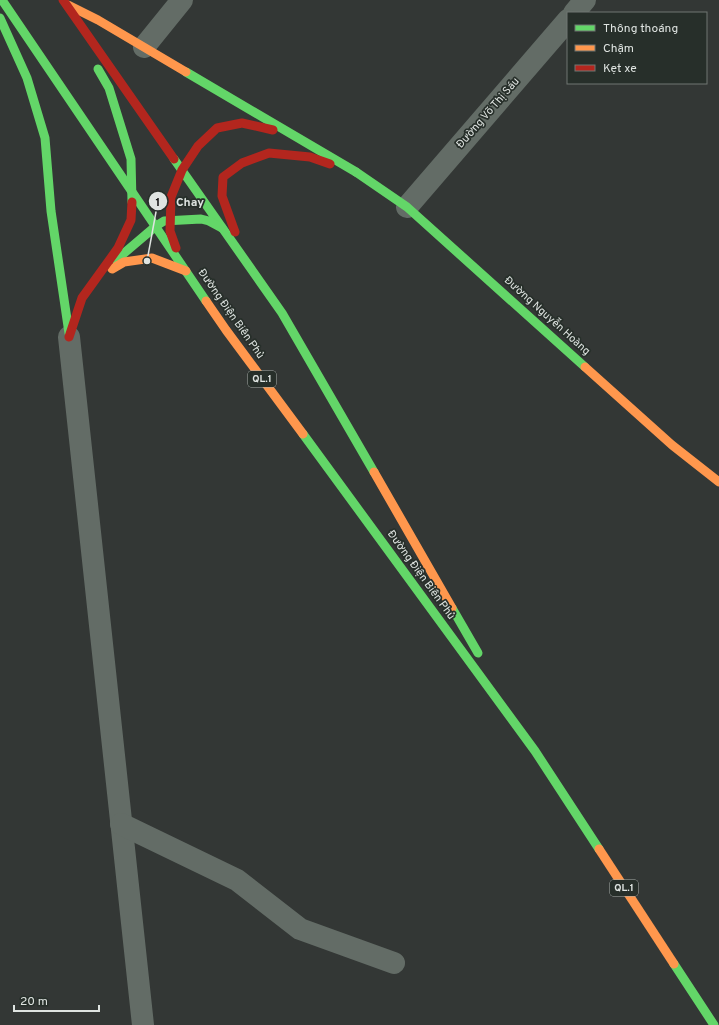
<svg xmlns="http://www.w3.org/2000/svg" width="719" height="1025" font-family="Overpass,sans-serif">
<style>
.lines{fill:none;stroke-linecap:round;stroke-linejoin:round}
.street{stroke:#636c66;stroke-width:22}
.fast{stroke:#63d668;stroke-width:9}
.slow{stroke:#ff974d;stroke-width:9}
.jam{stroke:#b3261e;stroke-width:9}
.labels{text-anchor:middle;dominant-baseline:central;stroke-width:3.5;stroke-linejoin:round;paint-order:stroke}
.shield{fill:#272f2a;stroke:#a8aeaa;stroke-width:1}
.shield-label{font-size:10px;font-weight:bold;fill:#dfe4e1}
.street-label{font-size:11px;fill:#dfe4e1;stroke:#272f2a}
.leader{fill:none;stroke:#dfe4e1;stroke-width:1.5}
.callout-dot{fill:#dfe4e1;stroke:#272f2a;stroke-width:1.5}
.mark-label{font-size:12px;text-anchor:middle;font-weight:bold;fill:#111}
.callout-label{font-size:12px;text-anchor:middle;font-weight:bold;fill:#dfe4e1;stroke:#272f2a;stroke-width:3.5;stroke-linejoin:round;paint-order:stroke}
</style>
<rect width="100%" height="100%" fill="#333735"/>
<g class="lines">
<g class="street">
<path d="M574 13 585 0"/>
<path d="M144 47 182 0"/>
<path d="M407 207 568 20"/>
<path d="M69 337 143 1025"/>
<path d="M121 824 237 880 300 929 394 963"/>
</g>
<g class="fast">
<path d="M2 0 206 301"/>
<path d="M0 18 27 78 45 138 51 211 69 333"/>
<path d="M98 69 109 88 131 159 132 202"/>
<path d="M186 72 356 172"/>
<path d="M174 159 282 313 374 472"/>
<path d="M356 172 407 207 585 367"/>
<path d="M116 260 156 226 164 221 201 219 209 221 222 228"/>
<path d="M303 434 535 751 599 849"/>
<path d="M452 608 478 653"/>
<path d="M674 964 714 1025"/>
</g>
<g class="slow">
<path d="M68 5 98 20 186 72"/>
<path d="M112 269 124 262 152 258 186 271"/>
<path d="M206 301 226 330 303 434"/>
<path d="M585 367 672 445 719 482"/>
<path d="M374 472 452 608"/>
<path d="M599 849 674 964"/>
</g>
<g class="jam">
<path d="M63 0 174 159"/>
<path d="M235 232 222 196 223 177 242 163 269 153 310 157 330 164"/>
<path d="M176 248 170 231 171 197 182 170 198 146 217 128 242 123 273 130"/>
<path d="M69 337 82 298 118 248 131 220 132 202"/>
</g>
</g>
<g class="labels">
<g class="shield">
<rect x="248" y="371" width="28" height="16" rx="3"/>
<rect x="610" y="880" width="28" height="16" rx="3"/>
</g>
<g class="shield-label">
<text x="262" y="379">QL.1</text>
<text x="624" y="888">QL.1</text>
</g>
<g class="street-label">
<text transform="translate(488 113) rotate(-49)">Đường Võ Thị Sáu</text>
<text transform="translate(231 314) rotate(55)">Đường Điện Biên Phủ</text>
<text transform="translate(547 316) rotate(42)">Đường Nguyễn Hoàng</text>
<text transform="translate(421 575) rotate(54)">Đường Điện Biên Phủ</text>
</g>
</g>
<path class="leader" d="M147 261L158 201"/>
<g class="callout-dot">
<circle cx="147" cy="261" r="4"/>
<circle cx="158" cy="201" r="10"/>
</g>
<g class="mark-label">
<text x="158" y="206">1</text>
</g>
<g class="callout-label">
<text x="190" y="206">Chay</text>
</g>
<rect x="567" y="12" width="140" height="72" fill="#272f2a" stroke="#717773"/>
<rect x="575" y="25" width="20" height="6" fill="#63d668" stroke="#717773"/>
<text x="603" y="32" font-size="12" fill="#dfe4e1">Thông thoáng</text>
<rect x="575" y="45" width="20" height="6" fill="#ff974d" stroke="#717773"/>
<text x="603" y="52" font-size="12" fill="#dfe4e1">Chậm</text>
<rect x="575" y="65" width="20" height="6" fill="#b3261e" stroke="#717773"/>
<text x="603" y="72" font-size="12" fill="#dfe4e1">Kẹt xe</text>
<path d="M14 1005v6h85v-6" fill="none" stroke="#dfe4e1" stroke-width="2"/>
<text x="20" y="1005" font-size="12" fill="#dfe4e1" stroke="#272f2a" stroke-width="3" paint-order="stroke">20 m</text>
</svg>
